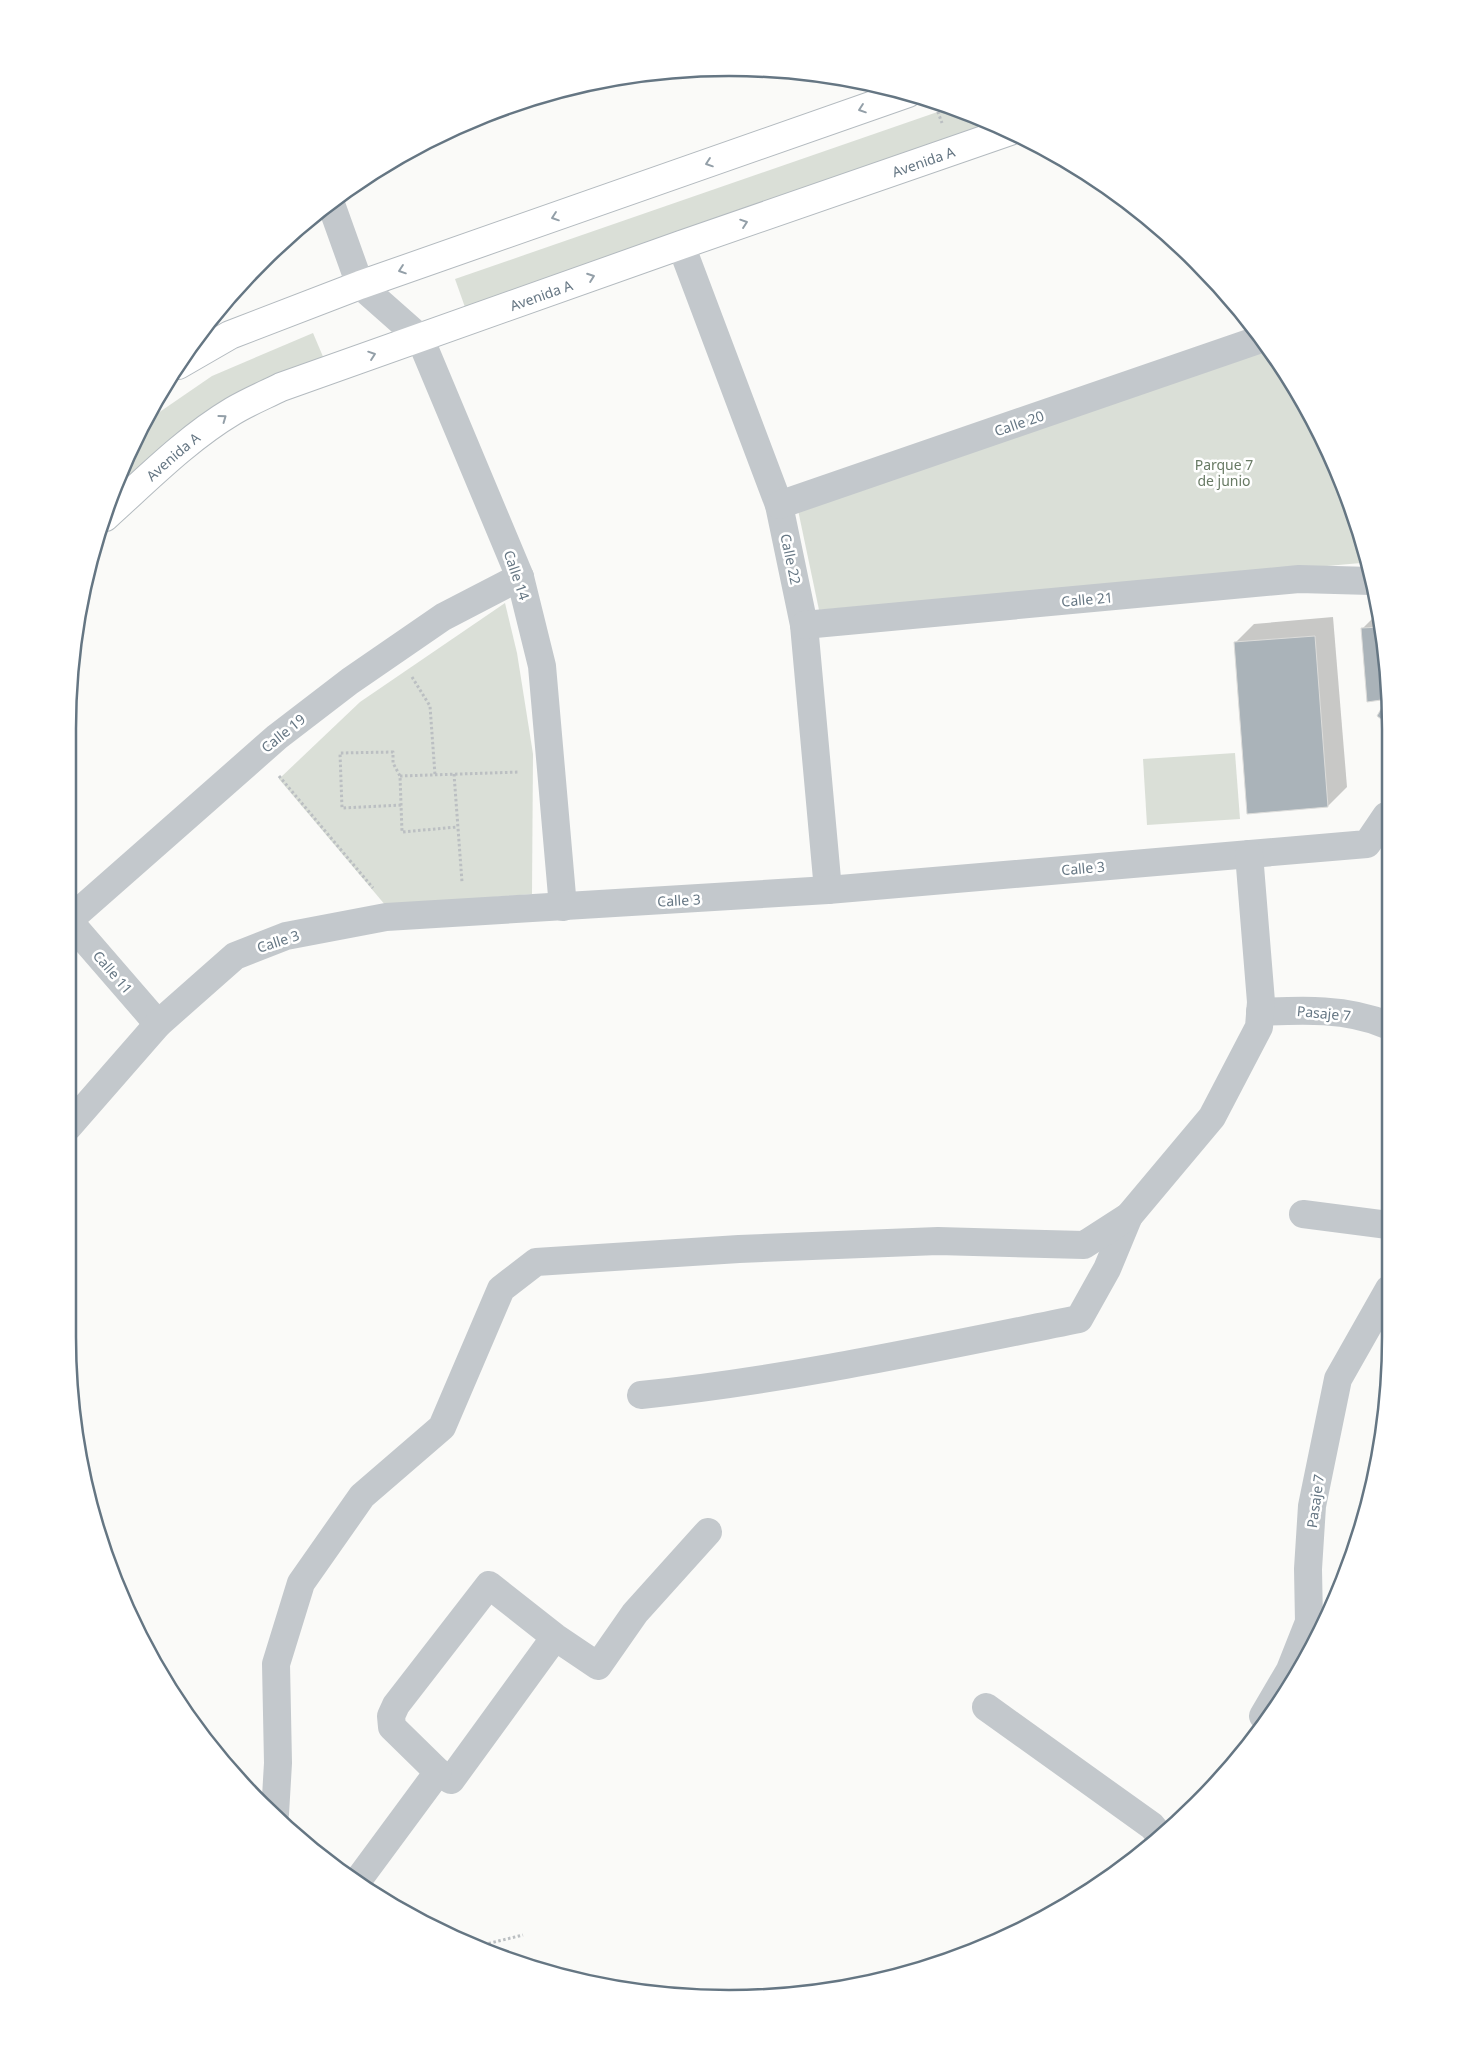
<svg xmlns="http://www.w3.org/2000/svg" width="1458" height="2066" font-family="'Noto Sans',sans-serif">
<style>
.green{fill:#dadfd7}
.shadow{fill:#0003}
.building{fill:#aab3b9;stroke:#dcdcda}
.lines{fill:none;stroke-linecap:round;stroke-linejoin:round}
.secondary-casing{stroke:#b3babf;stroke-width:30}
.path{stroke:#bbbfc2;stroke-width:3;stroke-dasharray:2.5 2.5;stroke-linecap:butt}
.street{stroke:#c3c8cc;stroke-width:28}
.secondary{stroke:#fff;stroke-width:28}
.oneway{stroke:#939fa8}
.labels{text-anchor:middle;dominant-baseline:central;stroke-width:5;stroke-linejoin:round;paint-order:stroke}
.street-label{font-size:14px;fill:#657683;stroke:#fff}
.park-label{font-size:14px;fill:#687a64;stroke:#fff}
.rim{fill:none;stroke:#657683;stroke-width:2.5}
</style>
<rect width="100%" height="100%" fill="#fafaf8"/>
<g class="green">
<path d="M949 108 995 126 466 310 455 279Z"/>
<path d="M313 333 324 359 112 496 118 476 145 422 212 376Z"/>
<path d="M1265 351 1322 437 1342 484 1361 563 819 610 798 510Z"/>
<path d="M505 603 517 653 533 754 532 894 386 906 279 779 360 702Z"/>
<path d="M1235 753 1240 819 1147 825 1143 759Z"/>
</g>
<g class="shadow">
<path d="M1375 616H1379L1385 642V694L1381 699 1362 629Z"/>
<path d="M1333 617 1347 787 1328 806 1235 643 1254 624Z"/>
</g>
<g class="building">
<path d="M1381 627 1385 659V694L1381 700 1367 702 1361 628Z"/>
<path d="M1315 636 1328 807 1247 814 1234 642Z"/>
<path d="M1385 702V722L1377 716Z"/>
</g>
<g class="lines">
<g class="secondary-casing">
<g id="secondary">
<path d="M178 365 230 335 360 285 908 93"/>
<path id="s1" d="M105 517C145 481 186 439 233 411 248 402 265 395 281 387L681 245 1010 131"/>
</g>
</g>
<g class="path">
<path d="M936 107 942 123"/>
<path d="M412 677 430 706 435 775"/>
<path d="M454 774 462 882"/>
<path d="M279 776 373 888"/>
<path d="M400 776 519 772"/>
<path d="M401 805 342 808 340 753 393 752V763L400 776 402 832 457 827"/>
<path d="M474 1947 523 1935"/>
</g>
<g class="street">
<path d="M331 204 360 285 420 338 520 577 542 666 563 907"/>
<path d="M681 245 779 505 804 625 828 890"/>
<path d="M779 505 1258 340"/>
<path d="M804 625 1299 579 1371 581"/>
<path d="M68 920 158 1024"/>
<path d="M68 921 277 737 350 681 443 617 520 577"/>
<path d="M1260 1012C1302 1010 1347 1008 1387 1025"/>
<path d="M68 1127 158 1024 201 986 235 956 286 936 386 917 828 890 1367 844 1386 816"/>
<path d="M1303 1214 1388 1225"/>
<path d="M641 1395C788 1380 934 1348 1079 1319L1107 1269 1129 1216"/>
<path d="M555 1637 451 1780 438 1772 392 1727 391 1716 396 1705 489 1585 555 1637 598 1666 635 1613 708 1532"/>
<path d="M986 1707 1152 1826 1161 1837"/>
<path d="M1263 1716 1290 1670 1309 1622 1308 1569 1312 1506 1338 1379 1389 1289"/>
<path d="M275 1814 278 1763 276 1664 301 1583 362 1496 442 1427 501 1289 536 1262 739 1249 938 1241 1084 1245 1129 1216 1212 1117 1259 1027 1261 1002 1249 854"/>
<path d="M356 1883 438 1772"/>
</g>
<use href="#secondary" class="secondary"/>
</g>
<defs><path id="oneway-chevron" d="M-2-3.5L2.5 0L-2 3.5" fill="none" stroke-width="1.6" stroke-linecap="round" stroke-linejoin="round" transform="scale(1.25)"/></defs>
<g class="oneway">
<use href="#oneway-chevron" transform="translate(862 109) rotate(161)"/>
<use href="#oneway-chevron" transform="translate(709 163) rotate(161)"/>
<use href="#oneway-chevron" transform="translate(555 217) rotate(161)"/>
<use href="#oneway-chevron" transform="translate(744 223) rotate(-19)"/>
<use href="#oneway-chevron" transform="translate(402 270) rotate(161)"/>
<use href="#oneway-chevron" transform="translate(591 277) rotate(-20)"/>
<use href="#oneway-chevron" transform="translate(372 355) rotate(-19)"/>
<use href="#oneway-chevron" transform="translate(223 418) rotate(-36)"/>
</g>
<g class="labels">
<g class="street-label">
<text stroke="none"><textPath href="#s1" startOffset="901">Avenida A</textPath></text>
<text stroke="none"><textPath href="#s1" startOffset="496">Avenida A</textPath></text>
<text transform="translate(1019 423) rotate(-19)">Calle 20</text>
<text stroke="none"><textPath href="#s1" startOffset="91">Avenida A</textPath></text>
<text transform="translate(791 559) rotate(78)">Calle 22</text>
<text transform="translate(517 575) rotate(71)">Calle 14</text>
<text transform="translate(1087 599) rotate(-5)">Calle 21</text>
<text transform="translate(283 733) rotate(-39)">Calle 19</text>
<text transform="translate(1083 868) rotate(-5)">Calle 3</text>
<text transform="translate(679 900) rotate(-3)">Calle 3</text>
<text transform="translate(278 941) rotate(-18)">Calle 3</text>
<text transform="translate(113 972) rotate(49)">Calle 11</text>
<text transform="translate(1324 1013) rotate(5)">Pasaje 7</text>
<text transform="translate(1315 1501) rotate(-82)">Pasaje 7</text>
</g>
<g class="park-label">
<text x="1224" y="464">Parque 7<tspan x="1224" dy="16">de junio</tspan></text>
</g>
</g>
<path d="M0 0H1458V2066H0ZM729 76H729A653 653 0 0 1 1382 729V1337A653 653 0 0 1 729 1990H729A653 653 0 0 1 76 1337V729A653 653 0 0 1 729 76Z" fill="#fff" fill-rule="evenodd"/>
<path class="rim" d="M729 76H729A653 653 0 0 1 1382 729V1337A653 653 0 0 1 729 1990H729A653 653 0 0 1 76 1337V729A653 653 0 0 1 729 76Z"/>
</svg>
